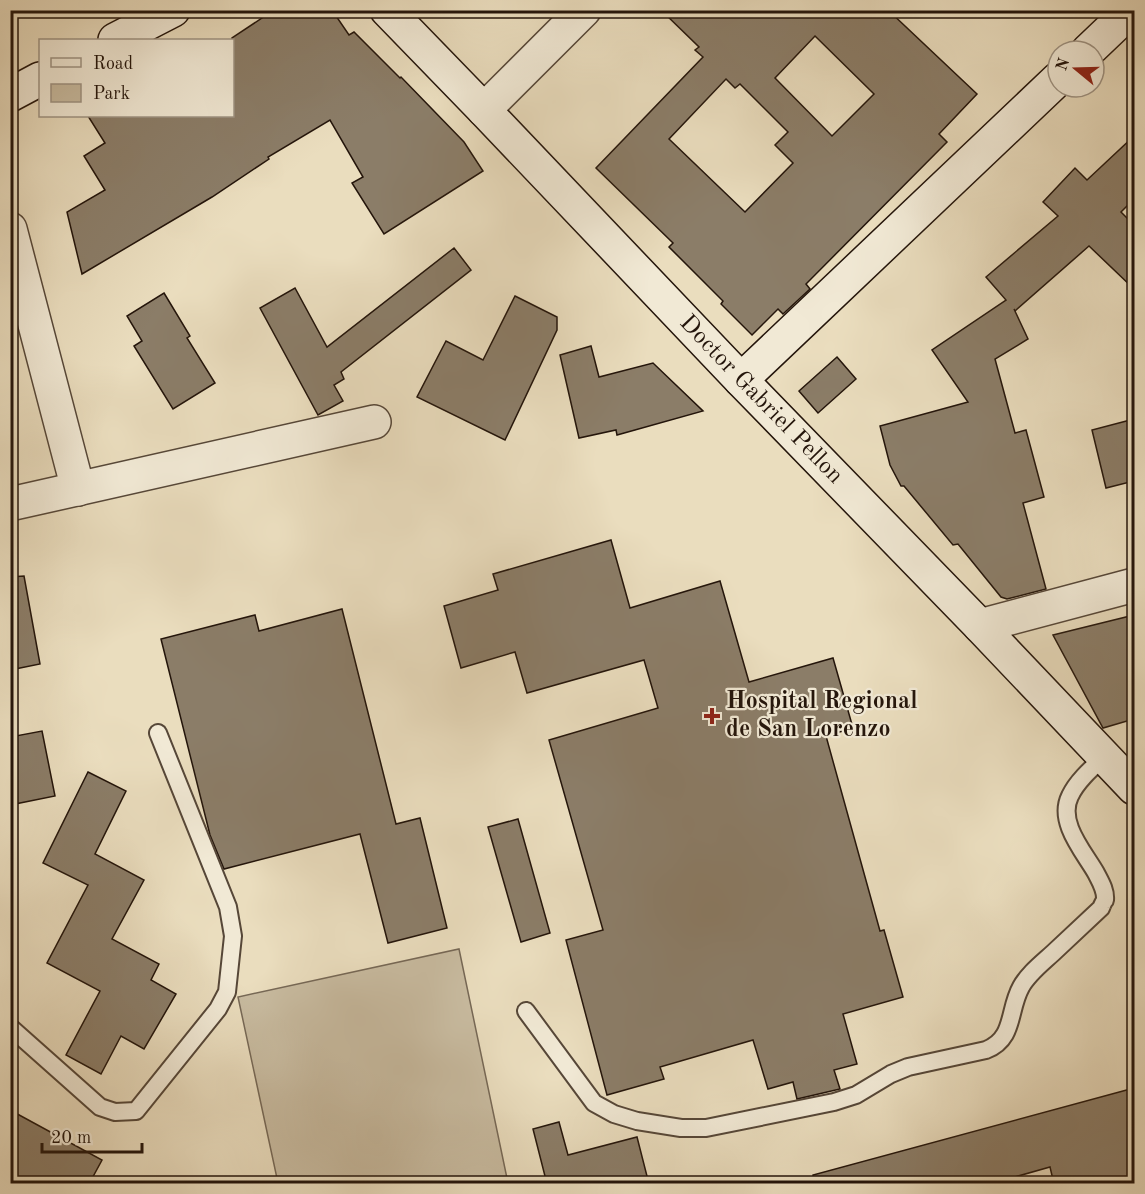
<svg xmlns="http://www.w3.org/2000/svg" width="1145" height="1194" font-family="'Old Standard TT',serif">
<style>
.green{fill:#c8bba0;stroke:#766856;stroke-width:1.5}
.building{fill:#8b7d68;stroke:#24150b;stroke-width:1.5;fill-rule:evenodd}
.lines{fill:none;stroke-linecap:round;stroke-linejoin:round}
.lane-casing{stroke:#564738;stroke-width:20}
.street-casing{stroke:#564738;stroke-width:36}
.secondary-casing{stroke:#24150b;stroke-width:36}
.lane{stroke:#f1e9d5;stroke-width:16}
.street{stroke:#f1e9d5;stroke-width:33}
.secondary{stroke:#f1e9d5;stroke-width:33}
.poi-dot{fill:#8f2418;stroke:#f1e9d5;stroke-width:2}
.labels{text-anchor:middle;dominant-baseline:central;stroke-width:4.5;stroke-linejoin:round;paint-order:stroke}
.street-label{font-size:24px;fill:#24150b;stroke:#f1e9d5}
.poi-label{font-size:24px;font-weight:bold;fill:#24150b;stroke:#f1e9d5;text-anchor:start}
</style>
<rect width="100%" height="100%" fill="#eaddbe"/>
<filter id="stains"><feTurbulence type="fractalNoise" baseFrequency=".00333" numOctaves="4"/><feColorMatrix values="0 0 0 0 .2 0 0 0 0 .09 0 0 0 0 .02 0 0 0 .5 -.17"/></filter>
<radialGradient id="worn" r=".72"><stop offset=".6" stop-color="#630" stop-opacity="0"/><stop offset="1" stop-color="#630" stop-opacity=".3"/></radialGradient>
<path class="green" d="M459 949 508 1183H278L238 997Z"/>
<g class="building">
<path d="M274 10H332L349 35 354 32 400 78 401 77 464 142 483 171 384 234 352 183 363 177 330 120 268 157 269 159 212 197 82 274 67 212 105 190 84 156 105 143 88 116H232V38Z"/>
<path d="M661 10H888L977 94 939 134 947 142 806 284 810 289 783 314 778 309 752 335 721 304 723 301 669 247 673 243 596 168 703 57 695 50 699 47ZM815 36 874 94 832 136 775 78ZM726 79 735 88 740 84 788 132 775 145 793 163 745 212 669 139Z"/>
<path d="M1134 136V199L1121 212 1134 225V289L1089 246 1015 311 1014 309 1028 339 995 359 1015 433 1026 430 1044 497 1023 503 1046 589 1007 599 1001 597 958 544 953 545 904 486H901L890 465 880 426 968 402 932 350 1006 300 986 277 1058 216 1043 202 1075 168 1087 180Z"/>
<path d="M454 248 471 270 341 372 344 379 334 385 343 401 318 415 260 308 295 288 327 347Z"/>
<path d="M164 293 190 336 187 338 215 383 173 409 134 346 142 341 127 316Z"/>
<path d="M515 296 557 317V330L505 440 417 397 446 341 483 360Z"/>
<path d="M591 346 599 377 653 363 703 411 617 435 616 430 579 438 560 355Z"/>
<path d="M837 357 856 379 818 413 799 391Z"/>
<path d="M1134 419V481L1106 488 1092 430Z"/>
<path d="M611 540 630 608 720 581 749 682 833 658 853 728 826 736 880 931 884 930 903 997 843 1014 857 1064 834 1070 840 1089 797 1099 793 1082 768 1089 753 1040 660 1067 664 1079 607 1095 566 940 603 930 549 740 658 708 644 660 527 693 515 652 461 668 444 606 498 590 493 574Z"/>
<path d="M24 576 40 664 10 670V577Z"/>
<path d="M342 609 396 824 420 818 447 928 388 943 360 834 224 869 210 835 161 639 255 615 259 631Z"/>
<path d="M1134 615V719L1103 728 1053 635Z"/>
<path d="M42 731 55 796 10 805V737Z"/>
<path d="M88 772 126 791 95 854 144 880 112 939 159 964 151 980 176 994 144 1049 121 1036 101 1074 66 1055 100 991 47 963 88 885 43 863Z"/>
<path d="M518 819 550 933 521 942 488 827Z"/>
<path d="M1134 1088V1180L1121 1184H1054L1050 1167 990 1184H814L813 1175Z"/>
<path d="M10 1110 102 1160 89 1184H10Z"/>
<path d="M559 1122 568 1155 637 1137 649 1184H547L533 1129Z"/>
</g>
<g class="lines">
<g class="lane-casing">
<g id="lane">
<path d="M526 1011 594 1103 614 1114 637 1121 681 1128H706L834 1102 856 1095 891 1074 908 1067 986 1050C1015 1039 1008 1010 1021 987 1028 974 1041 964 1053 953 1069 938 1085 923 1101 908 1101 908 1104 900 1105 900 1106 890 1100 881 1096 873 1084 852 1057 822 1070 796 1077 781 1092 768 1104 757"/>
<path d="M10 1027 100 1107 115 1112 136 1111 218 1009 227 992 233 936 228 907 158 733"/>
</g>
</g>
<g class="street-casing">
<g id="street">
<path d="M484 110 584 10"/>
<path d="M10 229 78 489"/>
<path d="M10 504 374 422"/>
<path d="M980 626 1134 585"/>
</g>
</g>
<g class="secondary-casing">
<g id="secondary">
<path id="s1" d="M387 10 484 110 741 380 980 626 1134 788"/>
<path d="M115 40 173 10"/>
<path d="M1088 51 1131 10"/>
<path d="M10 95 40 79"/>
<path d="M741 380 1058 79"/>
</g>
</g>
<use href="#lane" class="lane"/>
<use href="#street" class="street"/>
<use href="#secondary" class="secondary"/>
</g>
<path class="poi-dot" d="M709 707h6v6h6v6h-6v6h-6v-6h-6v-6h6z"/>
<g class="labels">
<g class="street-label">
<text stroke="none"><textPath href="#s1" startOffset="540">Doctor Gabriel Pellon</textPath></text>
</g>
<g class="poi-label">
<text x="726" y="702">Hospital Regional<tspan x="726" dy="28">de San Lorenzo</tspan></text>
</g>
</g>
<rect width="1145" height="1194" fill="none" stroke="#eaddbe" stroke-width="36"/>
<rect x="12" y="12" width="1121" height="1170" fill="none" stroke="#24150b" stroke-width="3"/>
<rect x="18" y="18" width="1109" height="1158" fill="none" stroke="#24150b" stroke-width="1.5"/>
<rect x="39" y="39" width="195" height="78" fill="#f1e9d5" stroke="#9f9484" stroke-width="1.5"/>
<rect x="51" y="58" width="30" height="9" fill="#f1e9d5" stroke="#9f9484" stroke-width="1.5"/>
<text x="93" y="69" font-size="18" fill="#24150b">Road</text>
<rect x="51" y="84" width="30" height="18" fill="#c8bba0" stroke="#9f9484" stroke-width="1.5"/>
<text x="93" y="99" font-size="18" fill="#24150b">Park</text>
<g transform="translate(1076 69) rotate(289)"><circle r="28" fill="#f1e9d5" stroke="#9f9484" stroke-width="1.5"/>
<path d="M0-4.5L10 22L0 15L-10 22Z" fill="#8f2418"/>
<text y="-9" font-size="16" font-weight="bold" text-anchor="middle" fill="#24150b">N</text>
</g>
<path d="M42 1143v9h100v-9" fill="none" stroke="#24150b" stroke-width="3"/>
<text x="51" y="1143" font-size="18" fill="#24150b" stroke="#f1e9d5" stroke-width="4.5" paint-order="stroke">20 m</text>
<rect width="100%" height="100%" filter="url(#stains)"/>
<rect width="100%" height="100%" fill="url(#worn)"/>
</svg>
